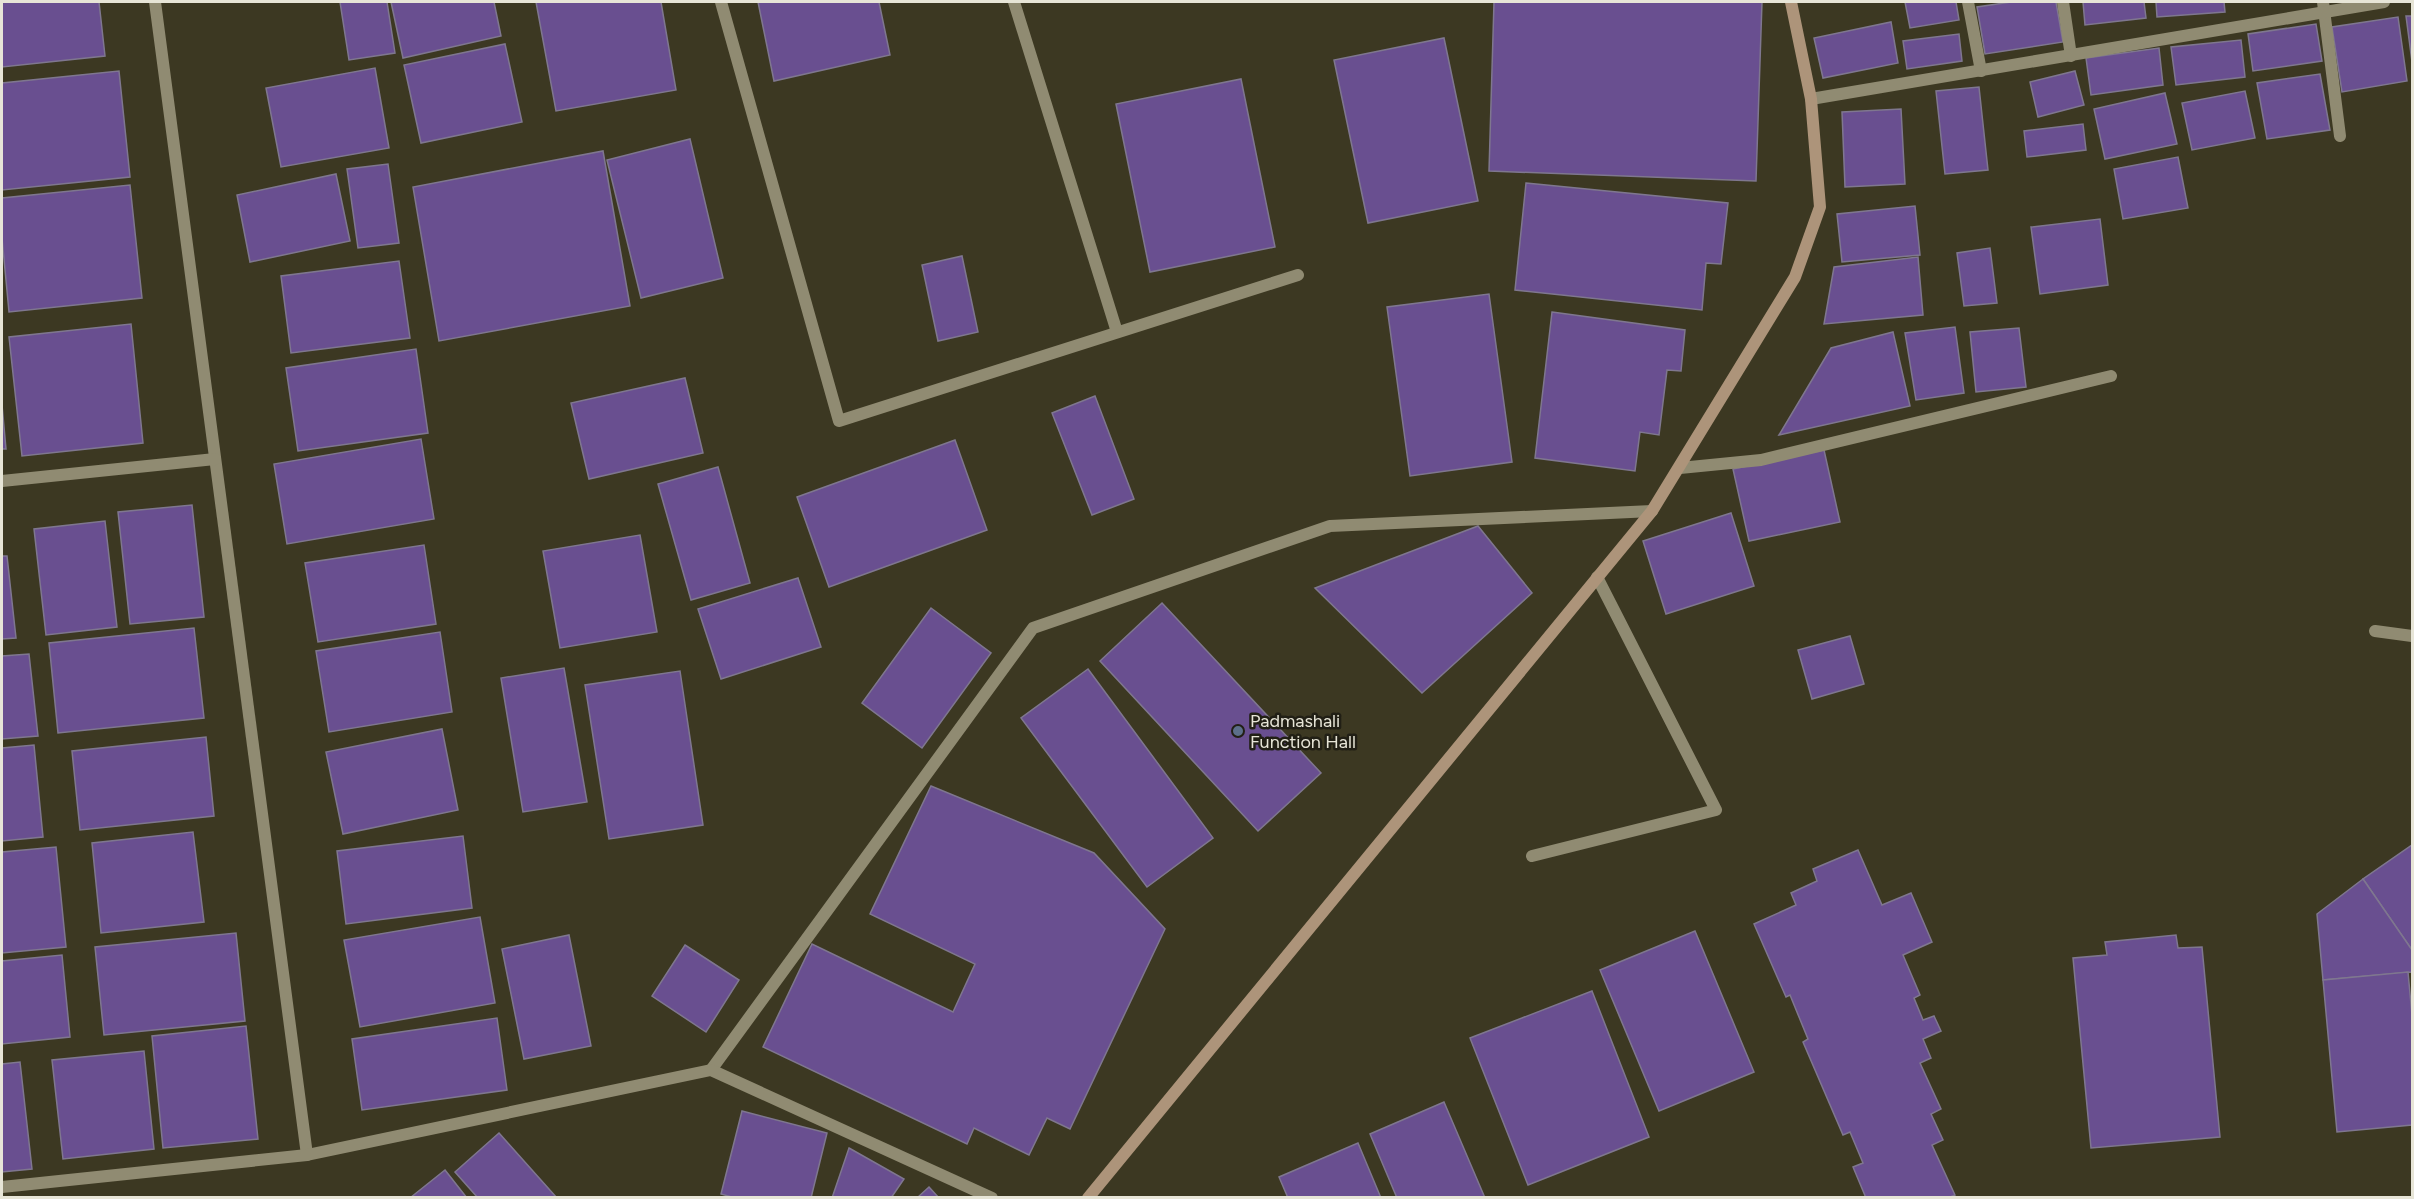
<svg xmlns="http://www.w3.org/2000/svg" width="2414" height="1199" font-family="Figtree,sans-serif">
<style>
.building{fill:#694f90;stroke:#7f778f;stroke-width:1.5}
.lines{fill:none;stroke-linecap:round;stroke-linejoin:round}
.street{stroke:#908b72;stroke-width:12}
.secondary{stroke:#ad947a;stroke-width:12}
.service-dot{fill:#5c6f8a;stroke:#211f15;stroke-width:2}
.labels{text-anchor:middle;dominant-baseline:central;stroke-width:5;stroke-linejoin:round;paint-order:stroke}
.poi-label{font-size:18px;fill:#e7e5d7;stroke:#211f15;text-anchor:start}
</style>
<rect width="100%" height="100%" fill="#3c3822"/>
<g class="building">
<path d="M2 2H99L105 56 2 67Z"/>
<path d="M340 2H387L395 53 349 60Z"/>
<path d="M391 2H494L501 36 403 58Z"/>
<path d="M536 2H661L676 90 556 111Z"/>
<path d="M758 2H879L890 55 774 81Z"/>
<path d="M1494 2H1762L1756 181 1489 171Z"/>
<path d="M1905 2H1956L1959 20 1910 28Z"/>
<path d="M2011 2H2056L2063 42 1985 54 1977 7Z"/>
<path d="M2083 2H2144L2146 18 2085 25Z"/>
<path d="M2156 2H2224L2225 12 2157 17Z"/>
<path d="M2406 16H2412V62Z"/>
<path d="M2398 17 2407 81 2342 92 2332 27Z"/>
<path d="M1891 22 1898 63 1823 78 1814 38Z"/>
<path d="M2316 24 2322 61 2253 71 2248 34Z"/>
<path d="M1959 34 1962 61 1907 69 1903 41Z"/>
<path d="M1444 38 1478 201 1368 223 1334 60Z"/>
<path d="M2241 40 2245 77 2176 85 2171 47Z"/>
<path d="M505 44 522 122 421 143 404 65Z"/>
<path d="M2159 48 2163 85 2091 95 2086 58Z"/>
<path d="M375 68 389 148 281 167 266 88Z"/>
<path d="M119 71 130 177 2 190V83Z"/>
<path d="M2075 71 2084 105 2038 117 2030 82Z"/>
<path d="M2320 74 2330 130 2267 139 2257 83Z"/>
<path d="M1241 79 1275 247 1150 272 1116 104Z"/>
<path d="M1979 87 1988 170 1945 174 1936 91Z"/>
<path d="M2245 91 2255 138 2192 150 2182 103Z"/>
<path d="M2165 93 2177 144 2105 159 2094 109Z"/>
<path d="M1901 109 1905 184 1845 187 1842 112Z"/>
<path d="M2083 124 2086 150 2027 157 2024 131Z"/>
<path d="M690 139 723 278 641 298 607 160Z"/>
<path d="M603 151 630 306 439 341 413 187Z"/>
<path d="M2178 157 2188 208 2123 219 2114 169Z"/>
<path d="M388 164 399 243 358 248 347 169Z"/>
<path d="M336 174 350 241 250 262 237 195Z"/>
<path d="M1526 183 1728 203 1721 264 1706 263 1702 310 1515 290Z"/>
<path d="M130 185 142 298 9 312 2 238V198Z"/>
<path d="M1915 206 1920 255 1842 262 1837 214Z"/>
<path d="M2100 219 2108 285 2040 294 2031 227Z"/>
<path d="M1990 248 1997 303 1964 306 1957 253Z"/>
<path d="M962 256 978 332 938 341 922 265Z"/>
<path d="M1918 257 1923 315 1824 324 1834 267Z"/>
<path d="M399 261 410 338 291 353 281 276Z"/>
<path d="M1489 294 1512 462 1410 476 1387 307Z"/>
<path d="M1552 312 1685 330 1681 371 1667 370 1659 435 1640 432 1635 471 1535 458Z"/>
<path d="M131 324 143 443 22 456 9 337Z"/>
<path d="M1955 327 1964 393 1916 400 1905 333Z"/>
<path d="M2019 328 2026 387 1976 392 1970 332Z"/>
<path d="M1893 332 1910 406 1779 435 1831 348Z"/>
<path d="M416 349 428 433 298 451 286 368Z"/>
<path d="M685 378 703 453 589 479 571 403Z"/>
<path d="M1095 396 1134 499 1092 515 1052 413Z"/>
<path d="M2 405 6 449H2Z"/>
<path d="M421 439 434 519 287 544 274 464Z"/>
<path d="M955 440 987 530 829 587 797 497Z"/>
<path d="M1824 450 1840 522 1749 541 1733 469Z"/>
<path d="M718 467 750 583 691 600 658 484Z"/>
<path d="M192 505 204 617 130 624 118 512Z"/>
<path d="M1731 513 1754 586 1666 614 1643 541Z"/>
<path d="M105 521 117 627 46 635 34 529Z"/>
<path d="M1478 526 1532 593 1422 693 1315 588Z"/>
<path d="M640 535 657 632 560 648 543 551Z"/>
<path d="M424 545 436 624 318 642 305 563Z"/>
<path d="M2 556H7L16 638 2 639Z"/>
<path d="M798 578 821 647 721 679 698 609Z"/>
<path d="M1162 603 1321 773 1258 831 1100 661Z"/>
<path d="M931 608 991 653 922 748 862 703Z"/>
<path d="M194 628 204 718 58 733 49 643Z"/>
<path d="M440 632 452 712 329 732 316 651Z"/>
<path d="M1850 636 1864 684 1812 699 1798 650Z"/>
<path d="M29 654 38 736 2 739V656Z"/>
<path d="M564 668 587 802 523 812 501 678Z"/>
<path d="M1088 669 1213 838 1147 887 1021 718Z"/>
<path d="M680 671 703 825 609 839 585 685Z"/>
<path d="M442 729 458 810 343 834 326 752Z"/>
<path d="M206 737 214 816 80 830 72 751Z"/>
<path d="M34 745 43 837 2 841V748Z"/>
<path d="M931 786 1094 853 1165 929 1070 1129 1047 1118 1029 1155 974 1128 967 1144 763 1047 812 944 953 1012 975 964 870 914Z"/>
<path d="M193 832 204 922 101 933 92 843Z"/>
<path d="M463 836 472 908 346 924 337 851Z"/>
<path d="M2412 845V950L2363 879Z"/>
<path d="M56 847 66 947 2 953V852Z"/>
<path d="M1858 850 1882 905 1911 893 1932 942 1903 955 1920 995 1914 998 1923 1020 1934 1016 1941 1031 1923 1039 1931 1058 1920 1063 1941 1109 1931 1114 1943 1140 1932 1145 1955 1195 1948 1198H1866L1853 1167 1863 1163 1850 1132 1843 1135 1803 1042 1808 1039 1790 995 1786 997 1754 924 1796 905 1791 893 1817 881 1813 869Z"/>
<path d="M2363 879 2412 950V972L2323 980 2317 914Z"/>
<path d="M480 917 495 1003 360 1027 344 940Z"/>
<path d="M1695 931 1754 1072 1659 1111 1600 970Z"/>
<path d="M236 933 245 1021 104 1035 95 947Z"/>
<path d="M569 935 591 1046 524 1059 502 949Z"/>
<path d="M2176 935 2178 948 2202 947 2220 1137 2091 1148 2073 958 2107 955 2105 942Z"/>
<path d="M685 945 739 980 706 1032 652 996Z"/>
<path d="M62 955 70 1037 2 1044V961Z"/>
<path d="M2408 972 2412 1015V1125L2337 1132 2323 980Z"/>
<path d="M1592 991 1649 1137 1528 1185 1470 1038Z"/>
<path d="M497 1018 507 1090 362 1110 352 1039Z"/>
<path d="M246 1026 258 1139 163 1148 152 1036Z"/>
<path d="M144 1051 154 1149 63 1159 52 1060Z"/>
<path d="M20 1062 32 1169 2 1172V1064Z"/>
<path d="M1444 1102 1485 1198H1397L1370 1134Z"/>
<path d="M742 1111 827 1133 811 1198H735L721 1194Z"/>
<path d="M499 1133 557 1198H478L455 1172Z"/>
<path d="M1358 1143 1381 1198H1288L1279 1177Z"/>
<path d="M849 1148 904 1179 891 1198H832Z"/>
<path d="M445 1170 467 1198H410Z"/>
<path d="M929 1187 939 1198H917Z"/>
</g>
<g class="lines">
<g class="street">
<path d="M155 2 307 1155"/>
<path d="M721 2 839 421 1298 275"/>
<path d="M1014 2 1117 332"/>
<path d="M1968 2 1981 71"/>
<path d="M2063 2 2071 56"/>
<path d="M2323 2 2340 136"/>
<path d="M1811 99 2384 2"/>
<path d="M1680 468 1761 460 2111 376"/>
<path d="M2 481 215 459"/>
<path d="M2375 631 2412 636"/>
<path d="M1532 856 1716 810 1597 577"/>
<path d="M711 1070 1033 628 1330 526 1652 511"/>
<path d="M2 1187 307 1155 711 1070 992 1198"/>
</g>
<path class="secondary" d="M1088 1198 1652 511 1795 277 1820 207 1811 99 1791 2"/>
</g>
<circle class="service-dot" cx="1238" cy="731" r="6"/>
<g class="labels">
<g class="poi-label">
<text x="1250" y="721">Padmashali<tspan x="1250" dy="21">Function Hall</tspan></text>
</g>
</g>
<rect width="2414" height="1199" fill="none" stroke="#e7e5d7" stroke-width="6"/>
</svg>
